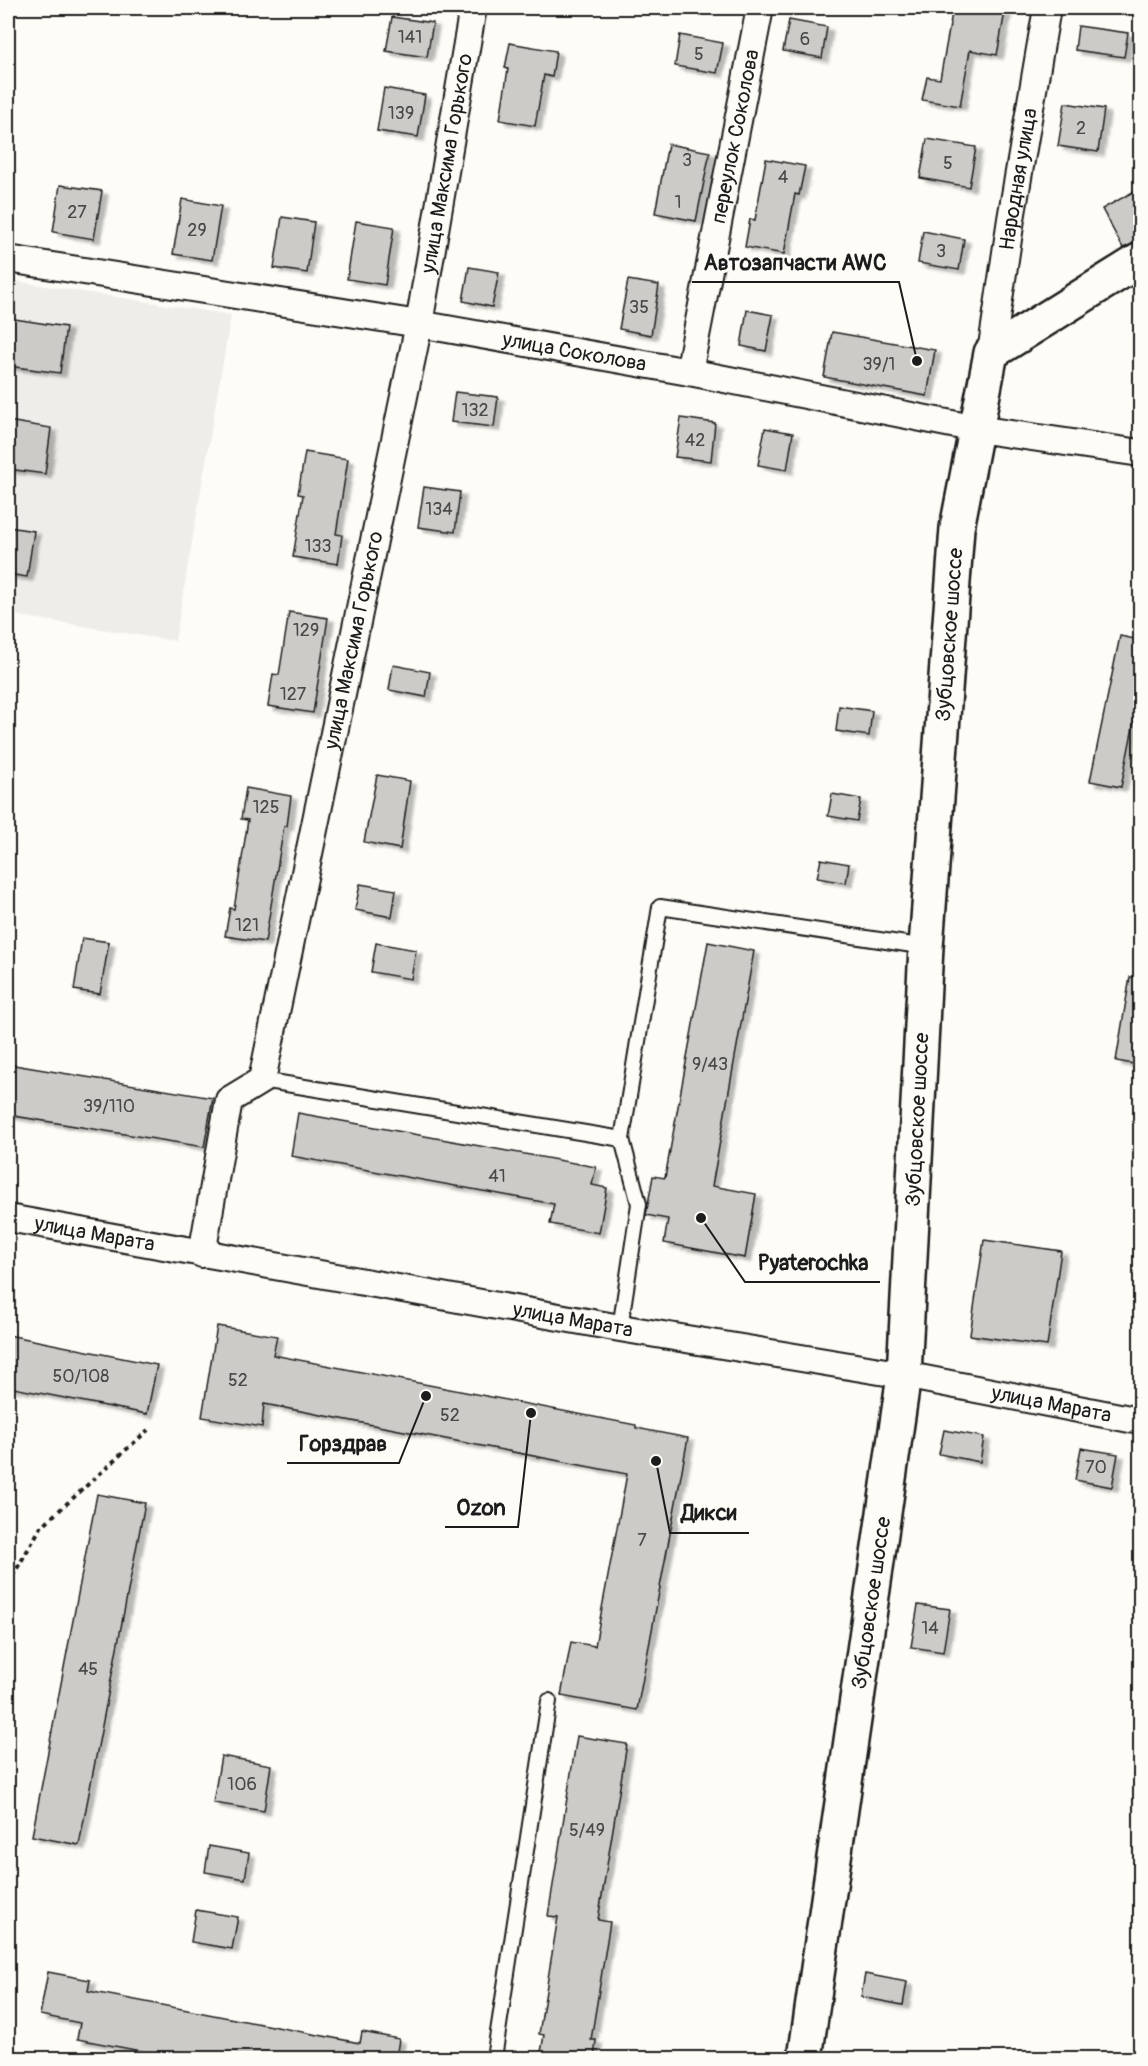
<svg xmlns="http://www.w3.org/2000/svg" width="1148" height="2066" font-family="Pangolin,sans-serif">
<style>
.built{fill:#eeede9}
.building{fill:#cccbc8;stroke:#1c1c1c;stroke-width:1.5;filter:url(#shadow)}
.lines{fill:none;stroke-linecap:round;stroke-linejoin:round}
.service-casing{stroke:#1c1c1c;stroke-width:18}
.minor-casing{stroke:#1c1c1c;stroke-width:30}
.primary-casing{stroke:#1c1c1c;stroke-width:38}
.path{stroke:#1c1c1c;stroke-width:4;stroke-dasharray:4.5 4.5;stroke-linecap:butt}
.service{stroke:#fdfcf7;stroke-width:14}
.minor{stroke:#fdfcf7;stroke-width:26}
.primary{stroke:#fdfcf7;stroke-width:33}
.labels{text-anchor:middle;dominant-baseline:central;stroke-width:6;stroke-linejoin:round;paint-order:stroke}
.number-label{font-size:18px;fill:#484847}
.street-label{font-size:21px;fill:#1c1c1c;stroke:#fdfcf7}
.leader{fill:none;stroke:#1c1c1c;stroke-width:2}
.callout-dot{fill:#1c1c1c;stroke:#fdfcf7;stroke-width:2}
.callout-label{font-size:22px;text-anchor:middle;font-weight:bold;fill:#1c1c1c;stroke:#fdfcf7;stroke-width:6;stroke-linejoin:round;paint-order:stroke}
</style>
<defs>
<filter id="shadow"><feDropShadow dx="6" dy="4" stdDeviation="1.5" flood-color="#0004"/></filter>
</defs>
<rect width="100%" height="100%" fill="#fdfcf7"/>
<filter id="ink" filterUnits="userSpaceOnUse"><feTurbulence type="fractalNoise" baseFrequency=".0167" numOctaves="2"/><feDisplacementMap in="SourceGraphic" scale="12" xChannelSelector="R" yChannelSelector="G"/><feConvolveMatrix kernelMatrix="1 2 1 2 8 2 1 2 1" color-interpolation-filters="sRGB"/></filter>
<g filter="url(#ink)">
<path class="built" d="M8 280 231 315 175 641 8 614Z"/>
<g class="building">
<path d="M953 8H978L1005 12 997 55 970 50 960 106 922 100 927 77 940 79Z"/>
<path d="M392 17 433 23 427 57 386 51Z"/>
<path d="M789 20 827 27 822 58 783 51Z"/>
<path d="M1078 26 1128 33 1124 57 1075 50Z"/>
<path d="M680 35 723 43 717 73 675 66Z"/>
<path d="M510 43 556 51 552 77 544 75 535 126 500 120 508 69 505 68Z"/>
<path d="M384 88 425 95 418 137 377 131Z"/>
<path d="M1065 103 1104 109 1098 152 1058 146Z"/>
<path d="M927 139 976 147 969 187 920 178Z"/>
<path d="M668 144 710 152 696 221 655 213Z"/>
<path d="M766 159 805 166 799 195 795 194 784 254 745 247 750 219 755 220Z"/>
<path d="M60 185 102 191 94 239 53 232Z"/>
<path d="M1140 188V241L1123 248 1102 209Z"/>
<path d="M182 199 221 206 212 260 173 254Z"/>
<path d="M282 217 314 222 307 273 274 268Z"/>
<path d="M356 221 394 227 385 285 347 279Z"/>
<path d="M923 231 964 239 959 270 918 263Z"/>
<path d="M469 267 499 272 492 307 463 301Z"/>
<path d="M628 280 659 285 651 335 619 329Z"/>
<path d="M747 310 773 315 766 351 741 346Z"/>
<path d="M8 318 66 327 60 373 8 366Z"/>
<path d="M832 332 935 350 927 396 824 377Z"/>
<path d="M455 392 498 397 494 427 451 422Z"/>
<path d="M681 418 715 423 711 461 675 457Z"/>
<path d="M8 421 51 428 45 474 8 469Z"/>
<path d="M765 428 793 433 787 470 758 465Z"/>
<path d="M305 452 348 459 336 534 342 535 338 564 293 557 303 495 298 494Z"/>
<path d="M424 487 460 492 455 532 418 527Z"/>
<path d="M8 527 34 531 27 577 8 574Z"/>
<path d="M289 612 328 618 313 713 268 706 273 674 279 675Z"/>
<path d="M1120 636 1140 640V692L1121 787 1090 781Z"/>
<path d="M393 665 430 672 426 697 389 690Z"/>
<path d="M839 706 872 711 869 736 836 731Z"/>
<path d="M377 775 410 781 400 849 364 842Z"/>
<path d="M246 788 291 796 287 826H284L265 942 225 936 230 908 234 909 248 820 241 819Z"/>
<path d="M832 794 861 799 857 821 828 816Z"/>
<path d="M821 859 849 864 846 883 817 878Z"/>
<path d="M360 884 396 890 392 917 355 910Z"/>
<path d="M82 938 109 942 100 994 74 990Z"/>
<path d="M708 942 754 951 712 1186 756 1194 745 1258 664 1243 668 1219 646 1215 653 1176 665 1178Z"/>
<path d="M376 943 416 950 411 979 371 972Z"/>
<path d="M1130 977H1140V1065L1116 1061Z"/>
<path d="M8 1064 213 1098 204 1147 8 1115Z"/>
<path d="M298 1113 596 1167 592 1185 607 1188 599 1233 550 1224 554 1204 291 1156Z"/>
<path d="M984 1240 1061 1251 1047 1346 970 1335Z"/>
<path d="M217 1326 277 1336 273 1355 636 1425V1428L688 1438 637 1710 561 1696 571 1642 595 1646 627 1474 264 1404 262 1427 202 1417Z"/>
<path d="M8 1335 157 1365 147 1414 8 1387Z"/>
<path d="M944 1430 984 1437 980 1462 939 1454Z"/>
<path d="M1081 1448 1118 1454 1112 1487 1075 1480Z"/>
<path d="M97 1494 145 1503 79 1845 32 1836Z"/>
<path d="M918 1605 950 1609 943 1652 911 1647Z"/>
<path d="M577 1736 627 1744 598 1920 610 1922 591 2040H596L594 2058H540L544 2035 539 2034 558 1917 548 1916Z"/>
<path d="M221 1756 271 1765 264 1811 213 1803Z"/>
<path d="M209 1846 249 1853 245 1879 205 1872Z"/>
<path d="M196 1910 238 1917 232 1949 191 1942Z"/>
<path d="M48 1972 90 1980 88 1991 360 2043 362 2032 399 2039 396 2058H178L77 2039 80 2023 40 2015Z"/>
<path d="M865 1974 907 1982 903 2005 861 1997Z"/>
</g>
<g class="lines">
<g class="service-casing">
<g id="service">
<path d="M262 1080 622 1139 660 907 926 947"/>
<path d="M620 1328 639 1204 622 1139"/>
<path d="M494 2058 549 1701"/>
</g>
</g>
<g class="minor-casing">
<g id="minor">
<path id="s1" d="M8 259 419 324 689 372 977 429 1140 453"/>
<path id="s2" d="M991 353 1011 219 1047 8"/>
<path id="s3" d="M689 372 760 8"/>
<path id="s4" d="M8 1218 620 1328 904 1375 1140 1421"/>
<path id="s5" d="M202 1254 229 1100 262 1080 419 324 473 8"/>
</g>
</g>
<g class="primary-casing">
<g id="primary">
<path id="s6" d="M805 2058 904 1375 926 947 957 528 991 353 1140 260"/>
</g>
</g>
<path class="path" d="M8 1584 41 1527 148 1430"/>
<use href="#service" class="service"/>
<use href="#minor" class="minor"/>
<use href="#primary" class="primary"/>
</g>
</g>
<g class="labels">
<g class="number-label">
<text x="410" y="37">141</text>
<text x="805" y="39">6</text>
<text x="699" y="54">5</text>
<text x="401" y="113">139</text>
<text x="1081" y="128">2</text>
<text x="687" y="160">3</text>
<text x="948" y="163">5</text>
<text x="783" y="177">4</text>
<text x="678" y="202">1</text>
<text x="77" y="212">27</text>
<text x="197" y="230">29</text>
<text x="941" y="251">3</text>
<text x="639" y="307">35</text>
<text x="879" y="364">39/1</text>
<text x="475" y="410">132</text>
<text x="695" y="440">42</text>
<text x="439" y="509">134</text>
<text x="318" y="546">133</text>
<text x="306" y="630">129</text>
<text x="293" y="694">127</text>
<text x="266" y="807">125</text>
<text x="247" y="925">121</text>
<text x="710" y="1064">9/43</text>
<text x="109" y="1106">39/110</text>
<text x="497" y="1176">41</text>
<text x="81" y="1376">50/108</text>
<text x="238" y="1380">52</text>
<text x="450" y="1415">52</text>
<text x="1096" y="1467">70</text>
<text x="642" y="1540">7</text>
<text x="930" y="1628">14</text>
<text x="88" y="1669">45</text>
<text x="242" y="1784">106</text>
<text x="587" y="1830">5/49</text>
</g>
<g class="street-label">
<text stroke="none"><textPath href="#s3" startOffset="240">переулок Соколова</textPath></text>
<text stroke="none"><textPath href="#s5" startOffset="1130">улица Максима Горького</textPath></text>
<text stroke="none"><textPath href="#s2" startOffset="176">Народная улица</textPath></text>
<text stroke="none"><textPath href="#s1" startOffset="574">улица Соколова</textPath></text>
<text stroke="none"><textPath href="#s6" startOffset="1432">Зубцовское шоссе</textPath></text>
<text stroke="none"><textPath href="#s5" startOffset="644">улица Максима Горького</textPath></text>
<text stroke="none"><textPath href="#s6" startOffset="946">Зубцовское шоссе</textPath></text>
<text stroke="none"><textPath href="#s4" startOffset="88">улица Марата</textPath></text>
<text stroke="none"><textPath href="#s4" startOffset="574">улица Марата</textPath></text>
<text stroke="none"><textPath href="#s4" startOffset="1060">улица Марата</textPath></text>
<text stroke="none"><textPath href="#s6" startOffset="460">Зубцовское шоссе</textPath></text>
</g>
</g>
<path class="leader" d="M917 361L899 282H692M701 1218L745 1282H880M426 1396L399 1463H287M531 1413L518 1527H445M656 1461L670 1533H749"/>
<g class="callout-dot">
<circle cx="917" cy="361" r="6"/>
<circle cx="701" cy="1218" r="6"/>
<circle cx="426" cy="1396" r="6"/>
<circle cx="531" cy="1413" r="6"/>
<circle cx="656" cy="1461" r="6"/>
</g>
<g class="callout-label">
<text x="795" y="270">Автозапчасти AWC</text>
<text x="813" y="1270">Pyaterochka</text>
<text x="343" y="1451">Горздрав</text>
<text x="481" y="1515">Ozon</text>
<text x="709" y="1520">Дикси</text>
</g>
<rect width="1148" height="2066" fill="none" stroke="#fdfcf7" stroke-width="30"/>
<rect x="15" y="15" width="1118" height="2036" fill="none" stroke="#1c1c1c" stroke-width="2" filter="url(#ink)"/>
</svg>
